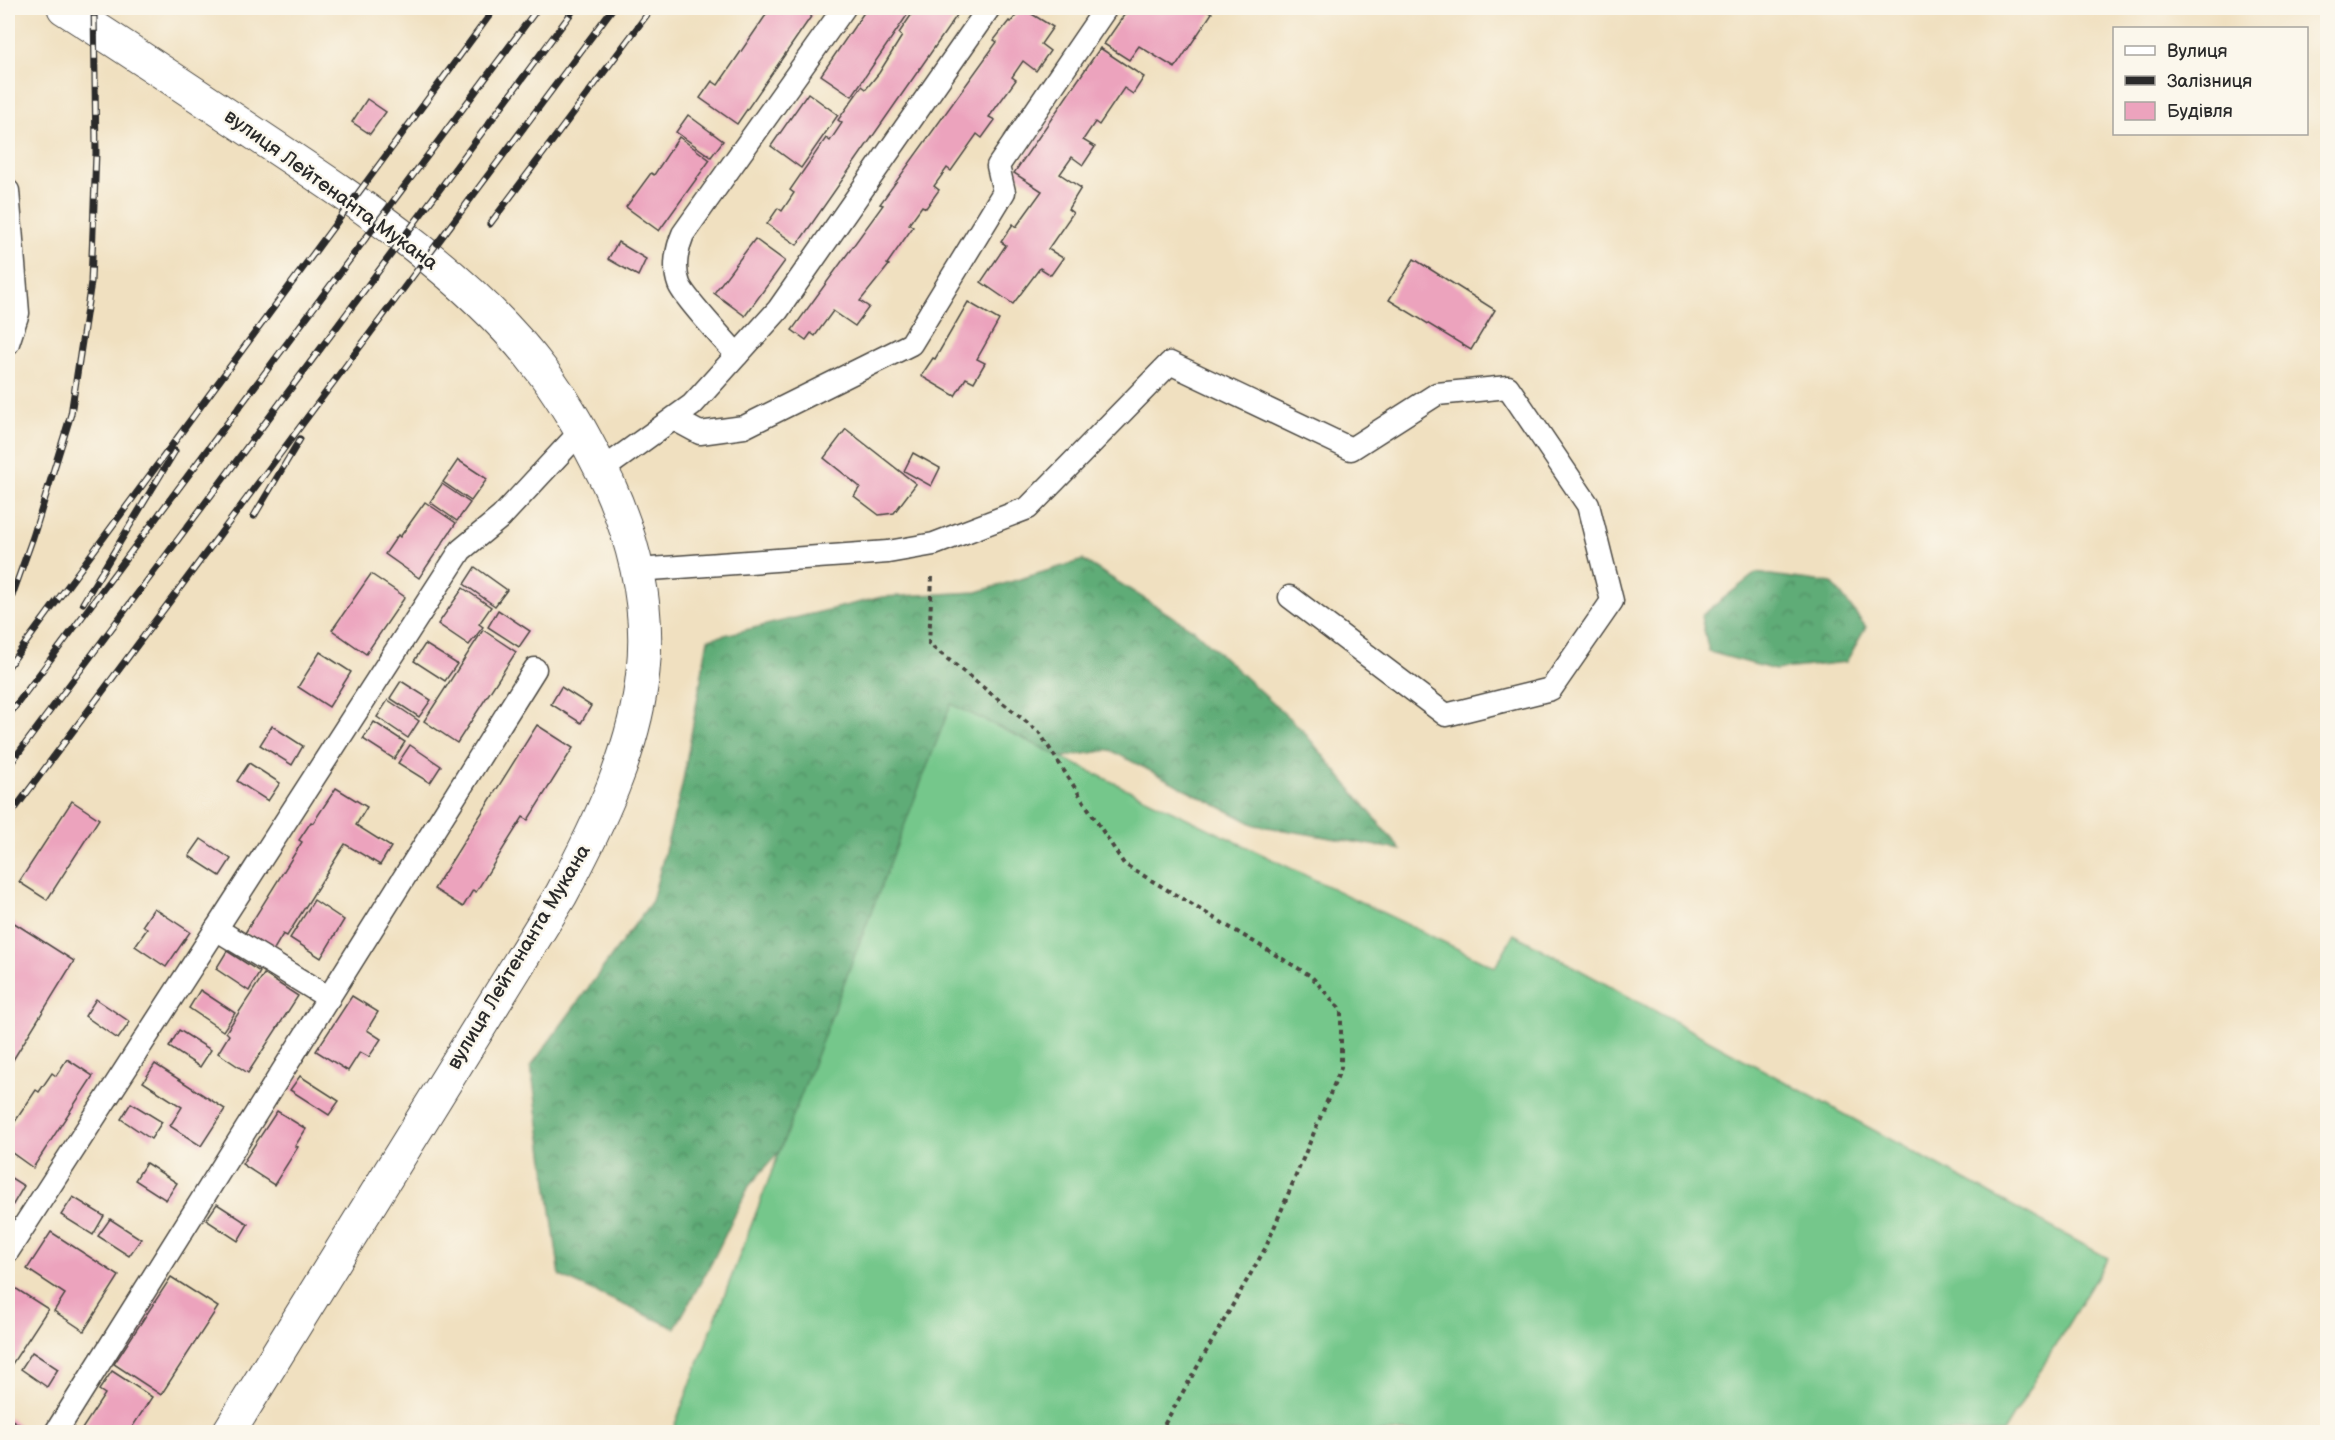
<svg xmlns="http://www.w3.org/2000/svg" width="2335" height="1440" font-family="'Balsamiq Sans',sans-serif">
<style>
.forest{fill:url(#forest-crowns);stroke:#456c51;stroke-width:1.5}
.garden{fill:#74c78b;stroke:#50795b;stroke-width:1.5}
.building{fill:#eca3bd}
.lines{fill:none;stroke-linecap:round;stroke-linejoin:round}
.lane-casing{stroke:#494641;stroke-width:25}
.secondary-casing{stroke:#494641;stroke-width:35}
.path{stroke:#494641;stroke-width:4;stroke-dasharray:4.5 4.5;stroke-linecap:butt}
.lane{stroke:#fff;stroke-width:22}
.secondary{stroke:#fff;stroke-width:33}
.rail-casing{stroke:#2b2b2b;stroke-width:7}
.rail{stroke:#fbf7ec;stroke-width:4.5;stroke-dasharray:14;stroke-linecap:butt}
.labels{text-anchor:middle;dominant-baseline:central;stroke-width:5;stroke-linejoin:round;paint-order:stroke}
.street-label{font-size:20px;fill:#2b2b2b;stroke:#fbf7ec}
</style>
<defs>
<pattern id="forest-crowns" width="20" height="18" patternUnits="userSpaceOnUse" patternTransform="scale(1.5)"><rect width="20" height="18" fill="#5fac77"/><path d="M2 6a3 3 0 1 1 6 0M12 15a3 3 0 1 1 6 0" fill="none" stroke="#4f8c62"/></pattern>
</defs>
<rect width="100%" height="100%" fill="#fbf7ec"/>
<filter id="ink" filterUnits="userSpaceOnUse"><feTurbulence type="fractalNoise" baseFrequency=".0167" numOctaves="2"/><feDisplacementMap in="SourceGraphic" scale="12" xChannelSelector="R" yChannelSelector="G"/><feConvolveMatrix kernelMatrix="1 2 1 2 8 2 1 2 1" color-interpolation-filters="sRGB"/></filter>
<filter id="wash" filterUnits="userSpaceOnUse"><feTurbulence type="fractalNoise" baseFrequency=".008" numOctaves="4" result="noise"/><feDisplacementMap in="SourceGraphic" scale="24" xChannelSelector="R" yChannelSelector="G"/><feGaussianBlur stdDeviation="1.35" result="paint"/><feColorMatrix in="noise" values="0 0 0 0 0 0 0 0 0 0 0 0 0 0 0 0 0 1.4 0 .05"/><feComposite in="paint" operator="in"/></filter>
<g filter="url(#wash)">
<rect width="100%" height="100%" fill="#f0e0c0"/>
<g class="forest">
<path d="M1083 560 1194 630 1303 731 1401 850 1255 825 1110 750 997 767 927 985 749 1186 711 1264 675 1328 560 1276 531 1066 652 901 682 786 708 639 882 597 977 592Z"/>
<path d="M1756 573 1832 583 1866 627 1846 662 1775 670 1709 652 1701 616Z"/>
</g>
<path class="garden" d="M951 704 1495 967 1514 934 2108 1258 2003 1432H672Z"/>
<g id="blocks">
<g class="building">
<path d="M765 8H817L737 124 700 98 712 81 718 85 768 12Z"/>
<path d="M867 8H912L852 96 821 75Z"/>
<path d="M916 8H962L797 245 767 224 778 208 782 211 794 193 790 190 826 138 830 141 842 123 838 120 862 86 866 89 879 73 902 36 899 33Z"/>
<path d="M1022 8 1053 27 1041 44 1050 51 1036 71 1023 61 1012 77 1016 80 989 117 995 120 982 138 977 134 951 171 947 168 934 186 939 190 926 208 922 206 909 224 913 227 887 264 889 265 860 301 869 307 855 326 833 311 815 336 811 333 806 340 792 330 883 205 880 204 997 42 994 40 1009 21 1011 22Z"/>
<path d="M1129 8H1204L1212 13 1175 68 1139 46 1129 60 1104 44Z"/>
<path d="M1100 48 1144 77 1133 94 1124 88 1099 125 1095 122 1083 140 1095 147 1083 165 1072 157 1060 174 1081 188 1068 209 1073 213 1048 249 1063 258 1051 275 1040 268 1013 304 981 282 1006 245 1001 242 1013 224 1016 227 1042 191 1014 173Z"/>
<path d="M808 93 838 115 801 168 771 146Z"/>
<path d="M367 99 386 112 370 134 352 122Z"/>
<path d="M688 115 723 141 711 157 676 132Z"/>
<path d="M679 137 710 160 659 231 626 207 651 173 654 175Z"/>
<path d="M755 239 785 261 745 316 714 293Z"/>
<path d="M618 242 646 259 638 276 608 259Z"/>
<path d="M1414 259 1495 310 1471 350 1389 300Z"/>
<path d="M968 302 999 320 977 359 985 363 974 382 966 378 955 396 921 376 933 358 935 359Z"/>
<path d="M846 429 916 484 894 513 879 515 854 496 860 487 824 458Z"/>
<path d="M913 453 940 468 931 486 904 471Z"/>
<path d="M458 460 487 479 471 501 443 482Z"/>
<path d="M442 484 470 503 457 521 430 502Z"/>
<path d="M425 502 456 523 419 578 385 554 398 535 400 537Z"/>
<path d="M475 567 507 590 495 606 464 584Z"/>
<path d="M371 574 405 597 366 654 332 630Z"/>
<path d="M463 588 491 607 479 624 483 627 469 645 438 624Z"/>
<path d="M498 610 530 631 519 647 488 627Z"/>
<path d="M483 630 516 652 457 743 424 721Z"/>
<path d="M425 644 457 664 445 681 414 661Z"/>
<path d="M320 652 351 672 329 707 298 687Z"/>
<path d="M401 681 431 700 419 717 390 698Z"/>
<path d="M561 687 591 706 581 723 551 704Z"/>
<path d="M388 700 419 721 408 738 377 717Z"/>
<path d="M374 722 405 742 394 759 363 739Z"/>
<path d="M537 725 573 748 528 820 523 817 476 892 473 890 463 907 434 889Z"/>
<path d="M272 726 303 746 292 765 260 745Z"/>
<path d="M410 745 441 766 430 783 398 763Z"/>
<path d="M249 763 280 783 268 801 237 781Z"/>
<path d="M336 788 367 807 356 825 391 847 380 865 345 844 287 936 283 934 273 951 245 933 302 842 299 840 311 822 313 823Z"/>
<path d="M72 801 99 819 47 900 19 882Z"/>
<path d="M201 839 231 859 220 876 189 856Z"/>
<path d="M314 900 344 920 321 958 290 938Z"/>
<path d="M154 908 190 932 166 967 135 946 147 929 143 925Z"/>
<path d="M8 919 74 961 8 1068Z"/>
<path d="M227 951 260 972 249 991 216 969Z"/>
<path d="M264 974 298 996 248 1073 218 1053 229 1035 226 1032Z"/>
<path d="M200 990 235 1013 223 1031 189 1008Z"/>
<path d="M352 996 378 1012 367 1030 381 1039 369 1057 360 1052 348 1071 316 1051Z"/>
<path d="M96 999 130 1022 118 1039 85 1016Z"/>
<path d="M179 1030 211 1050 200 1067 169 1047Z"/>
<path d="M67 1059 93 1076 33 1168 8 1150V1132L36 1090 39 1092 52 1073 56 1076Z"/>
<path d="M155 1064 225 1109 201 1146 170 1126 182 1107 143 1082Z"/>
<path d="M300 1076 339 1101 329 1115 290 1090Z"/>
<path d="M131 1103 162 1122 151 1139 121 1119Z"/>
<path d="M277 1111 306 1129 295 1146 298 1147 274 1185 242 1164Z"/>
<path d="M146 1163 177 1183 166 1200 135 1180Z"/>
<path d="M8 1176 24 1186 8 1213Z"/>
<path d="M73 1197 104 1216 93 1235 61 1215Z"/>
<path d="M217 1204 248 1224 238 1241 206 1220Z"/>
<path d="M110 1219 141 1239 129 1256 98 1236Z"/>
<path d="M51 1232 119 1276 84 1331 54 1311 65 1294 27 1269Z"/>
<path d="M171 1277 218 1307 161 1395 114 1364Z"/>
<path d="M15 1288 48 1309 12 1364 8 1361V1299Z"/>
<path d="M32 1352 58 1369 47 1387 21 1369Z"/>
<path d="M112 1371 152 1397 129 1432H80L105 1394 99 1390Z"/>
<path d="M8 1417 21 1426 17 1432H8Z"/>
</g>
</g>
</g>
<g filter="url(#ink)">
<use href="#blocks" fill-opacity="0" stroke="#494641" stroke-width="1.5"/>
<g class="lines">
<g class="lane-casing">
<g id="lane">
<path d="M8 191 18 313 8 343"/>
<path d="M737 355C726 342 683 296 679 284 673 268 677 248 683 234L844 8"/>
<path d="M674 419 700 433 744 427 911 344 1004 192 998 166 1106 8"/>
<path d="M602 470 692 405 778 310 989 8"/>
<path d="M637 570 888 552 934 544 1028 508 1170 363 1351 449 1437 394 1508 387 1588 505 1612 601 1551 689 1446 715 1290 597"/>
<path d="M216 929 329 998"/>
<path d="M8 1251 461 550 501 517 581 431"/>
<path d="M56 1432 535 669"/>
</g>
</g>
<g class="secondary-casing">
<path id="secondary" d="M64 8C125 47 185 87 245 127 348 196 468 272 543 372 569 406 589 445 608 483 634 541 650 607 643 671 635 751 598 826 561 895L229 1432"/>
</g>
<path class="path" d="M932 577 929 644 1039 732 1124 864 1311 976 1341 1010V1068L1266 1247 1160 1432"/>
<use href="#lane" class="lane"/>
<use href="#secondary" class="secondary"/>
<g class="rail-casing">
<g id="rail">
<path d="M490 224 652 8"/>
<path d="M254 516 300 439"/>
<path d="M83 603 175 451"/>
<path d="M8 607 33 537 71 414 91 282 96 153 94 8"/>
<path d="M8 667 495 8"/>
<path d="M8 716 538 8"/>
<path d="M8 767 575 8"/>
<path d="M8 818 613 8"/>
</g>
</g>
<use href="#rail" class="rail"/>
</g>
</g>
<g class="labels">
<g class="street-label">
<text transform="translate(331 190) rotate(36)">вулиця Лейтенанта Мукана</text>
<text transform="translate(519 957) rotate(-59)">вулиця Лейтенанта Мукана</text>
</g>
</g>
<rect width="2335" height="1440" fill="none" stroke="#fbf7ec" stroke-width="30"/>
<rect x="2113" y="27" width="195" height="108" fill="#fbf7ec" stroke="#a8a59f" stroke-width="1.5"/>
<rect x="2125" y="46" width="30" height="9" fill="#ffffff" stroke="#a8a59f" stroke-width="1.5"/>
<text x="2167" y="57" font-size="18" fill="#2b2b2b">Вулиця</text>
<rect x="2125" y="76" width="30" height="9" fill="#2b2b2b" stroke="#a8a59f" stroke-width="1.5"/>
<text x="2167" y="87" font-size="18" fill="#2b2b2b">Залізниця</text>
<rect x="2125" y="102" width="30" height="18" fill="#eca3bd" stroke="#a8a59f" stroke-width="1.5"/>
<text x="2167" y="117" font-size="18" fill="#2b2b2b">Будівля</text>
</svg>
